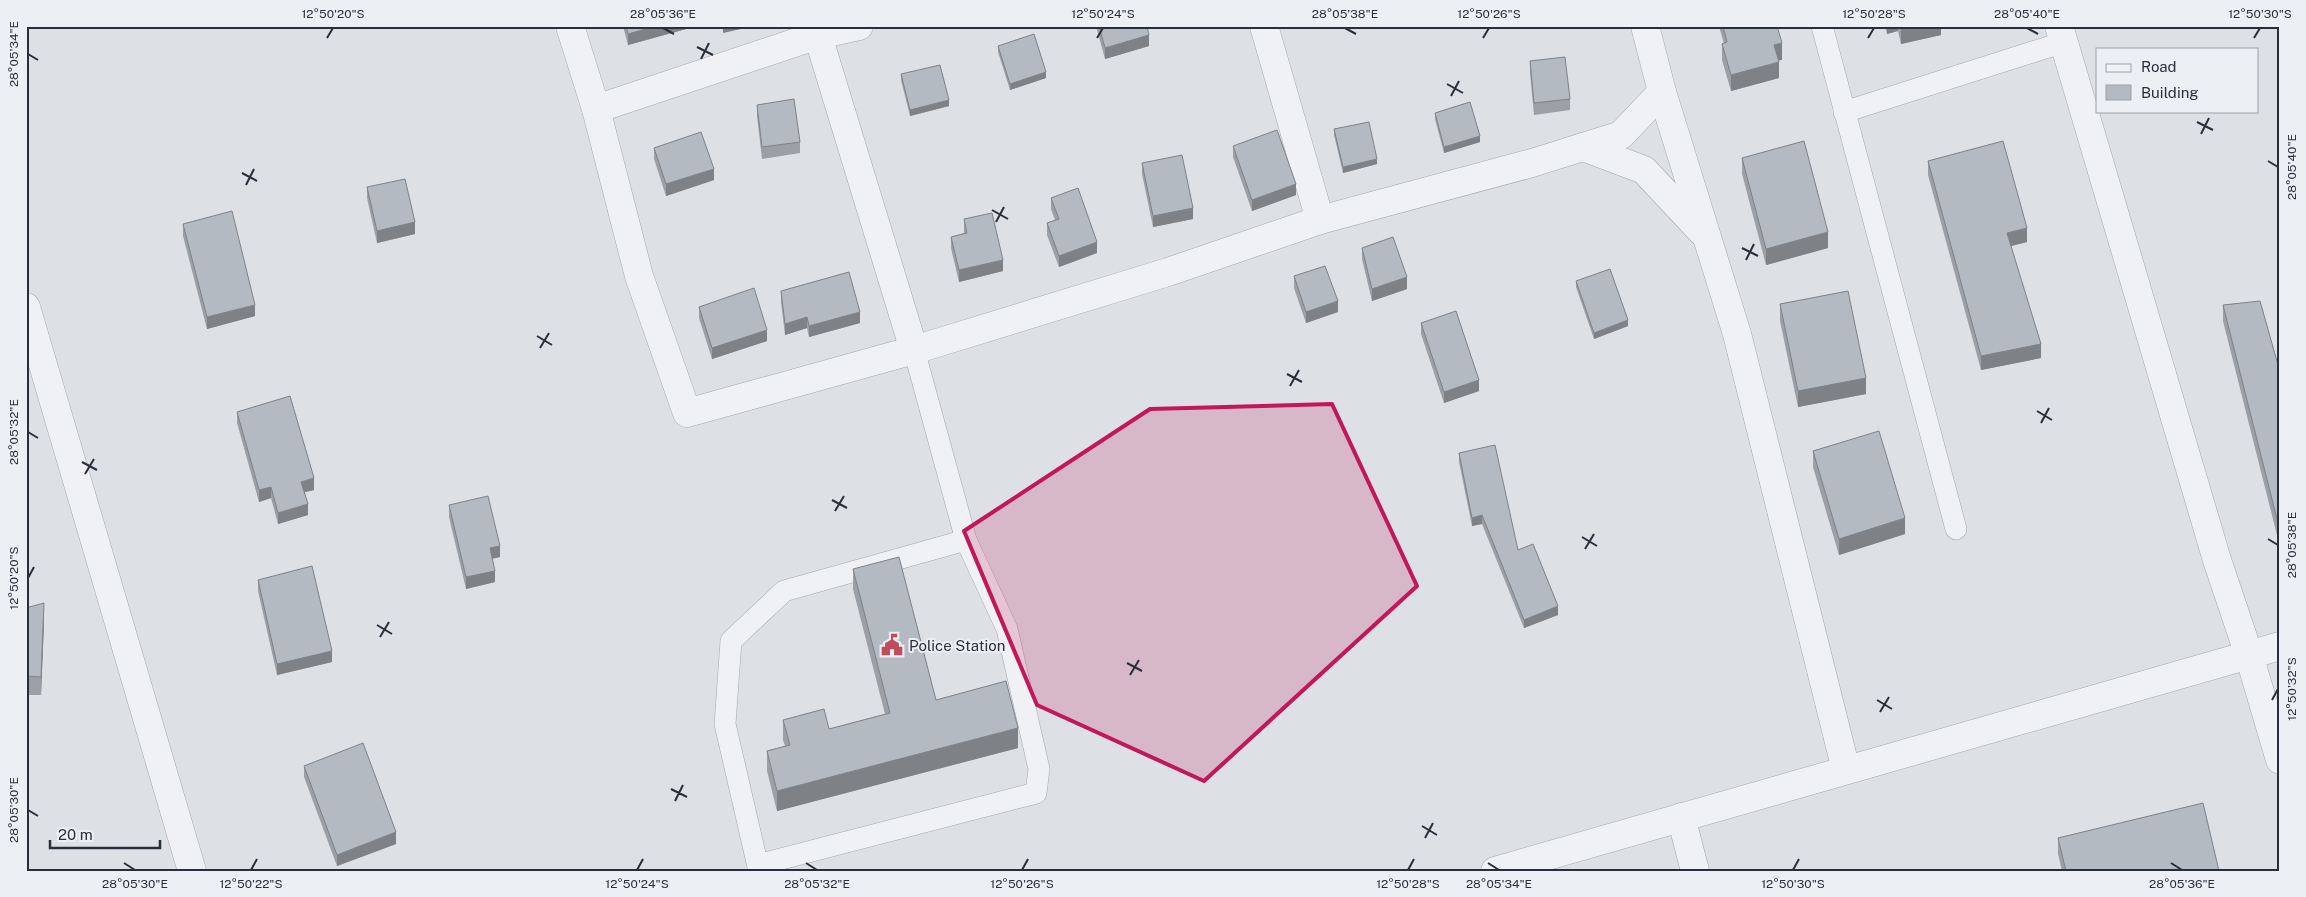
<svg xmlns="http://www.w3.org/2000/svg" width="2306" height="897" font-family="'Public Sans',sans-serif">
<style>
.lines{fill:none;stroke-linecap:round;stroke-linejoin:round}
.service-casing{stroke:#a3a7ae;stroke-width:22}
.minor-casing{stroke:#a3a7ae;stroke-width:29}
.tertiary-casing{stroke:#a3a7ae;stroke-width:29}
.service{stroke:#eff1f4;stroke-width:21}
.minor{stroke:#eff1f4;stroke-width:28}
.tertiary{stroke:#eff1f4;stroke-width:28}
.wall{fill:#9ba0a6}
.shaded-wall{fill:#7e8287}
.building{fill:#b4bac1;stroke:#7e8287}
.marked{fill:#c2185b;fill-opacity:0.2;stroke:#c2185b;stroke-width:4;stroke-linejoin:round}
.ticks{fill:none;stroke:#282f3a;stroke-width:2}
.labels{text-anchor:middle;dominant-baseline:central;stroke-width:4;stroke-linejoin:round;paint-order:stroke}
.poi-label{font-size:15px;fill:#282f3a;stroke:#eceff3;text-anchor:start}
.neatline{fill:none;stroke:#282f3a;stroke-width:2}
.ticks-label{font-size:12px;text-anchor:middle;fill:#282f3a}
</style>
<rect width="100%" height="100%" fill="#dde0e5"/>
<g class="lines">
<g class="service-casing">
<g id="service">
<path d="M1822 26 1956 529"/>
<path d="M1844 112 2064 42"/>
<path d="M758 865 1036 793 1039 769 1007 629 966 540"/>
<path d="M759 871 725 724 731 641 784 591 966 540 914 350"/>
</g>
</g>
<g class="minor-casing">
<g id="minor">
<path d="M570 26 596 109 639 276 687 413 914 350 1168 272 1320 220 1532 163 1621 135 1662 92"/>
<path d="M815 26 914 350"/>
<path d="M1264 26 1320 220"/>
<path d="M1645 26 1662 92 1737 334 1846 770"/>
<path d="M2059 26 2217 560 2249 655 2280 760"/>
<path d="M596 109 818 35 859 26"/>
<path d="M1583 147 1644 170 1702 232"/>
<path d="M26 307 192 871"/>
<path d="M1681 817 1695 871"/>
</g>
</g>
<g class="tertiary-casing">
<path id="tertiary" d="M1495 871 2280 646"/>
</g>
<use href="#service" class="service"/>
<use href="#minor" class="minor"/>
<use href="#tertiary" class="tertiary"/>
</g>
<g class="wall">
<path d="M623 26H697L628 45Z"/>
<path d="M1096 26H1147L1149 46 1105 59Z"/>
<path d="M1719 26H1777L1782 60H1779V78L1731 91 1722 60V44H1724Z"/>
<path d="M1885 26H1941V35L1901 44 1898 31 1887 34Z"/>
<path d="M998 46 1046 78 1010 90 998 52Z"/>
<path d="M1530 61 1570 99V110L1534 115 1530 72Z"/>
<path d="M901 74 949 106 910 116 901 80Z"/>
<path d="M757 105 800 142V153L762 159 757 116Z"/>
<path d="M1435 113 1480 142 1444 153 1435 119Z"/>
<path d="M1334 129 1377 164 1343 173 1334 135Z"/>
<path d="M1233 146 1296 195 1252 211 1233 157Z"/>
<path d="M654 148 714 180 666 196 654 159Z"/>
<path d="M1742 158 1828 248 1766 265 1742 174Z"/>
<path d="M1928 161 2027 242 2011 246 2041 358 1981 370 1928 175Z"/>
<path d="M1142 163 1193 219 1153 227 1142 174Z"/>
<path d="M367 187 415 234 377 243 367 198Z"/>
<path d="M1051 198 1097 253 1059 267 1047 235V223L1055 220 1051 209Z"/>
<path d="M964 219 1003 271 959 282 951 248V237L964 233Z"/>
<path d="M183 224 255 316 207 329 183 236Z"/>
<path d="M1362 248 1407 289 1372 301 1362 259Z"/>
<path d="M1294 276 1338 312 1306 323 1294 288Z"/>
<path d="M1576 281 1628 326 1594 339 1576 287Z"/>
<path d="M781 291 860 323 809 337 807 328 785 335 781 302Z"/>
<path d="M1780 304 1866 394 1798 407 1780 321Z"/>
<path d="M2223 305 2280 372V547L2223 321Z"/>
<path d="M699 307 767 341 712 359 699 318Z"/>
<path d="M1421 323 1479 391 1444 403 1421 334Z"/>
<path d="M237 412 314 490 305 492 308 515 278 524 271 498 259 502 237 423Z"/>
<path d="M1813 451 1905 534 1839 555 1813 467Z"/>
<path d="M1459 453 1518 550 1558 615 1524 628 1482 524 1472 526 1459 462Z"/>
<path d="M449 505 500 557 492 559 495 582 466 589 449 517Z"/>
<path d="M853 569 936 700 1018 748 777 811 767 771V751L785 746 783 740V720L829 729 885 714 853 589Z"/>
<path d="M258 580 332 662 277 675 258 591Z"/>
<path d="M26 608 44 622 41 695H26Z"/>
<path d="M304 766 396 844 337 866 304 777Z"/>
<path d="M2058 838 2219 871H2062L2058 854Z"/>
</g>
<g class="shaded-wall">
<path d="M656 26H697L628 45V34Z"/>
<path d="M723 26H755L723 33Z"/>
<path d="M1887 26H1898V31L1887 34Z"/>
<path d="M1909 26H1941V35L1901 44V28Z"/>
<path d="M1149 35V46L1105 59V48Z"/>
<path d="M1782 43V60L1774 61V45Z"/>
<path d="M1779 62V78L1731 91V75Z"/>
<path d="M1046 72V78L1010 90V84Z"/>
<path d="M949 100V106L910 116V110Z"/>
<path d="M1480 136V142L1444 153V147Z"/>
<path d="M1377 159V164L1343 173V167Z"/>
<path d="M714 169V180L666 196V184Z"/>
<path d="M1296 184V195L1252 211V200Z"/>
<path d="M1193 208V219L1153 227V216Z"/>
<path d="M415 222V234L377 243V231Z"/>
<path d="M2027 228V242L2007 247V233Z"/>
<path d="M1828 232V248L1766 265V249Z"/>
<path d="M1097 242V253L1059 267V256Z"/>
<path d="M1003 260V271L959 282V270Z"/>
<path d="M1407 277V289L1372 301V289Z"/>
<path d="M1338 301V312L1306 323V312Z"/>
<path d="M255 305V316L207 329V317Z"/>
<path d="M860 312V323L809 337V326Z"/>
<path d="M807 317V328L785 335V324Z"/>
<path d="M1628 320V326L1594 339V333Z"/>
<path d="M767 330V341L712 359V348Z"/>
<path d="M2041 344V358L1981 370V356Z"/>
<path d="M1866 378V394L1798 407V391Z"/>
<path d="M1479 380V391L1444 403V392Z"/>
<path d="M314 478V490L301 493V482Z"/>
<path d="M271 487V498L259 502V490Z"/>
<path d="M308 504V515L278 524V513Z"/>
<path d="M1482 515V524L1472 526V518Z"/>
<path d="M1905 518V534L1839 555V539Z"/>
<path d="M500 546V557L490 559V548Z"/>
<path d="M495 571V582L466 589V577Z"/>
<path d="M44 603V622L41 695V677Z"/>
<path d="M1558 606V615L1524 628V620Z"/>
<path d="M332 651V662L277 675V664Z"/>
<path d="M1018 728V748L777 811V791Z"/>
<path d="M396 832V844L337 866V855Z"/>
</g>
<g class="building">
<path d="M626 26H656L628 34Z"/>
<path d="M1099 26H1147L1149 35 1105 48Z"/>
<path d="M1723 26H1777L1782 43 1774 45 1779 62 1731 75 1722 44 1727 42Z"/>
<path d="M1901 26H1909L1901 28Z"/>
<path d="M1034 34 1046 72 1010 84 998 46Z"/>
<path d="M1565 57 1570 99 1534 103 1530 61Z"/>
<path d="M940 65 949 100 910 110 901 74Z"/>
<path d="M794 99 800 142 762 147 757 105Z"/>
<path d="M1470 102 1480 136 1444 147 1435 113Z"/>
<path d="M1369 122 1377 159 1343 167 1334 129Z"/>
<path d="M1277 130 1296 184 1252 200 1233 146Z"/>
<path d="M701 132 714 169 666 184 654 148Z"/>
<path d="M1804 141 1828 232 1766 249 1742 158Z"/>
<path d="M2003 141 2027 228 2007 233 2041 344 1981 356 1928 161Z"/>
<path d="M1182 155 1193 208 1153 216 1142 163Z"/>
<path d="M405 179 415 222 377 231 367 187Z"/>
<path d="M1078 188 1097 242 1059 256 1047 223 1059 219 1051 198Z"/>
<path d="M232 211 255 305 207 317 183 224Z"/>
<path d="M992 213 1003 260 959 270 951 237 967 233 964 219Z"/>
<path d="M1393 237 1407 277 1372 289 1362 248Z"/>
<path d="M1325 266 1338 301 1306 312 1294 276Z"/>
<path d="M1610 269 1628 320 1594 333 1576 281Z"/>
<path d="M849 272 860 312 809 326 807 317 785 324 781 291Z"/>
<path d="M754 288 767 330 712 348 699 307Z"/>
<path d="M1848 291 1866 378 1798 391 1780 304Z"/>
<path d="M2260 301 2280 372V531L2223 305Z"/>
<path d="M1456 311 1479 380 1444 392 1421 323Z"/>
<path d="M290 396 314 478 301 482 308 504 278 513 271 487 259 490 237 412Z"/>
<path d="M1879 431 1905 518 1839 539 1813 451Z"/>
<path d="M1495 445 1518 550 1533 544 1558 606 1524 620 1482 515 1472 518 1459 453Z"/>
<path d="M488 496 500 546 490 548 495 571 466 577 449 505Z"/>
<path d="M899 557 936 700 1006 681 1018 728 777 791 767 751 790 745 783 720 824 709 829 729 890 713 853 569Z"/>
<path d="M312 566 332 651 277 664 258 580Z"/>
<path d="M44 603 41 677 26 676V608Z"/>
<path d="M363 743 396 832 337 855 304 766Z"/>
<path d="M2203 803 2219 871H2066L2058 838Z"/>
<path d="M26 862 29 871H26Z"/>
</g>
<path class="marked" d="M1332 404 1417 586 1204 781 1037 705 964 531 1150 409Z"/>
<path class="ticks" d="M663 28 674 34M1345 28 1356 34M2027 28 2038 34M327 38 333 28M1097 38 1103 28M1483 38 1489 28M1868 38 1874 28M2254 38 2260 28M697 47 713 55M28 54 38 60M701 59 709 43M1447 84 1463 93M1451 96 1459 81M2197 122 2213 130M2201 134 2209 118M2268 161 2278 167M242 173 257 181M246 185 254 169M992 210 1008 219M996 222 1004 207M1742 248 1758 256M1746 260 1754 244M537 336 552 345M540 348 549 333M1287 374 1302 382M1290 386 1299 370M2037 411 2052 420M2041 423 2049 408M28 432 38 438M82 462 97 470M85 474 94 459M832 500 847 508M835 511 844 496M1582 537 1597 546M2268 539 2278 545M1585 549 1594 534M28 578 34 567M377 625 392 634M380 637 389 622M1127 663 1142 671M1130 675 1139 660M1877 700 1892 709M2272 700 2278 689M1880 712 1889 697M671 789 687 797M675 801 683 785M28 810 38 816M1422 826 1437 835M1425 838 1433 823M124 863 135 870M806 863 817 870M1488 863 1499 870M2171 863 2182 870M251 870 257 859M637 870 643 859M1022 870 1028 859M1408 870 1414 859M1793 870 1799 859"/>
<defs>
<g id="civic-bare" transform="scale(1.725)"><path d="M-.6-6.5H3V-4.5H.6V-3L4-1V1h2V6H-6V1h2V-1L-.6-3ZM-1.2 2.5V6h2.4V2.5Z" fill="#c14b5f" stroke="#eceff3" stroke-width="2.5" paint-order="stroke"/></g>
</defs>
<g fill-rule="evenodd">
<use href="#civic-bare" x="892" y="645"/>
</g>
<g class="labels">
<g class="poi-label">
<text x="909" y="645">Police Station</text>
</g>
</g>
<rect width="2306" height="897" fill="none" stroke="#eceff3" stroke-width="55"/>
<rect x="2096" y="48" width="162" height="65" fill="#eceff3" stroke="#9ea2a9"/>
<rect x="2106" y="64" width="25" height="8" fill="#eff1f4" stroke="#9ea2a9"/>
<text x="2141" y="72" font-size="15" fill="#282f3a">Road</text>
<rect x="2106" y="85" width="25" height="15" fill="#b4bac1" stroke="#9ea2a9"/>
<text x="2141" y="98" font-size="15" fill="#282f3a">Building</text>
<path d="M50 840v8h110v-8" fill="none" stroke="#282f3a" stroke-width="2.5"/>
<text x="58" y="840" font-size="15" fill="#282f3a" stroke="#eceff3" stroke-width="4" paint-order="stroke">20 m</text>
<rect x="28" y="28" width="2250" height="842" class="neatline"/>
<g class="ticks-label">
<text x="333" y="18">12°50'20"S</text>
<text x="663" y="18">28°05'36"E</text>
<text x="1103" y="18">12°50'24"S</text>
<text x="1345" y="18">28°05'38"E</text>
<text x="1489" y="18">12°50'26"S</text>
<text x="1874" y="18">12°50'28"S</text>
<text x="2027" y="18">28°05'40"E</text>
<text x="2260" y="18">12°50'30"S</text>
<text transform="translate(14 54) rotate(-90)" y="4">28°05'34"E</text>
<text transform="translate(2292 167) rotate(-90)" y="4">28°05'40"E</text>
<text transform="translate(14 432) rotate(-90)" y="4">28°05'32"E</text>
<text transform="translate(2292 545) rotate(-90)" y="4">28°05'38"E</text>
<text transform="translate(14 578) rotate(-90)" y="4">12°50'20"S</text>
<text transform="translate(2292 689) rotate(-90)" y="4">12°50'32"S</text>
<text transform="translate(14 810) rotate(-90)" y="4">28°05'30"E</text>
<text x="135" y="888">28°05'30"E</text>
<text x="251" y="888">12°50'22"S</text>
<text x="637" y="888">12°50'24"S</text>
<text x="817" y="888">28°05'32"E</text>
<text x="1022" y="888">12°50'26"S</text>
<text x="1408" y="888">12°50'28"S</text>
<text x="1499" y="888">28°05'34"E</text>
<text x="1793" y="888">12°50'30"S</text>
<text x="2182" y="888">28°05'36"E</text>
</g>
</svg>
